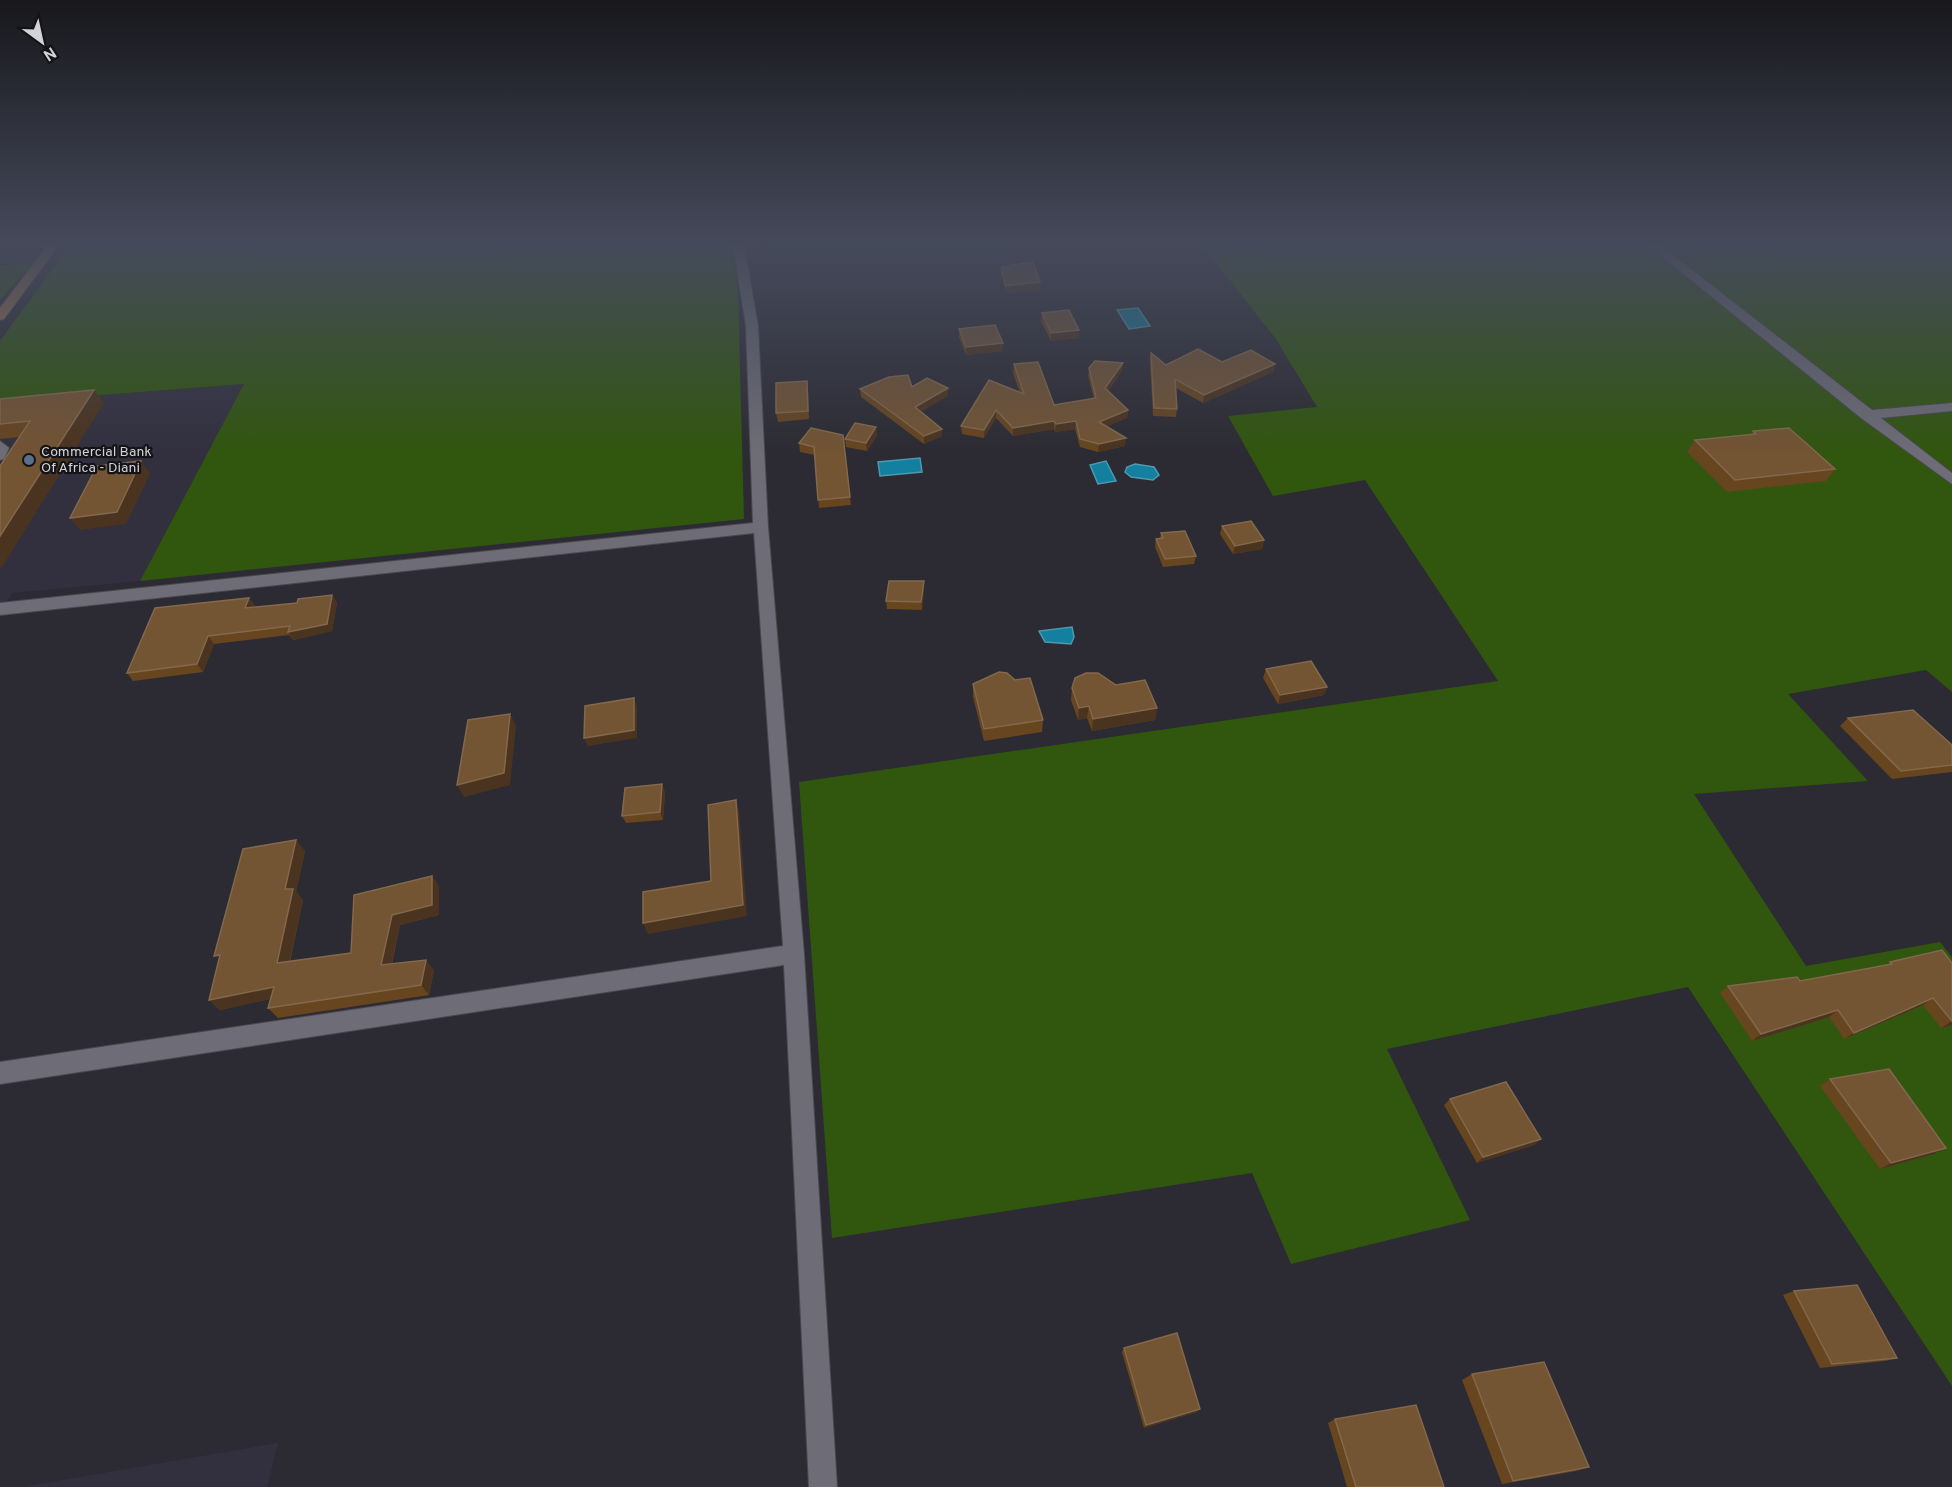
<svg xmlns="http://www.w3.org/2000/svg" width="1952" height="1487" font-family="Overpass,sans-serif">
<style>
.built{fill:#32303f}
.green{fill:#31560e}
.water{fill:#13809f;stroke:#4c99b0;stroke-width:1.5}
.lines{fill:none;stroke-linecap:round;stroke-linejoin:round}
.lane-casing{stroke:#494850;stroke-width:2}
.street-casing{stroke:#494850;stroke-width:2}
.primary-casing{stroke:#494850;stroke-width:2}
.lane{fill:#6e6d77;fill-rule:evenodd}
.street{fill:#6e6d77;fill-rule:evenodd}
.primary{fill:#a0784e;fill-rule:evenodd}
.wall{fill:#67451f}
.shaded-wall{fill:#4b341f}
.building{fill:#735433;stroke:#82684c;stroke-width:1.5}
.service-dot{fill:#5c6f8a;stroke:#141417;stroke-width:2}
.labels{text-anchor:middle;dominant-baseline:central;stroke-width:4.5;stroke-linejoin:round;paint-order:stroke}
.far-poi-label{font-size:14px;fill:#d2d2d7;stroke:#141417;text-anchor:start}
</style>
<rect width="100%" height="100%" fill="#2c2b33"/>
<g class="built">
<path d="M245 384 140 581 12 593 0 612V403Z"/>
<path d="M278 1443 267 1487H22Z"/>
</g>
<g class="green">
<path d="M70 245H732L738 293 744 519 140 581 244 384 0 403V341Z"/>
<path d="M1202 245H1952V692L1926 670 1788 694 1868 781 1694 794 1806 966 1940 942 1952 957V1386L1688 987 1387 1049 1470 1220 1291 1264 1252 1173 832 1238 799 782 1498 681 1365 480 1273 496 1228 416 1317 407 1276 339Z"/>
<path d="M34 262 0 300V266Z"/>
</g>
<g class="water">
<path d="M1138 308 1150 326 1129 329 1117 310Z"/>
<path d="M920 458 922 472 880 476 878 462Z"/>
<path d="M1106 461 1116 481 1098 484 1090 465Z"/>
<path d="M1135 464 1154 467 1159 475 1153 480 1131 477 1125 472 1127 467Z"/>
<path d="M1072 627 1074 637 1071 644 1045 642 1039 631Z"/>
</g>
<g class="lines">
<g class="lane-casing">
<path id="lane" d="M0 441 9 448 4 459 0 460Z"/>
</g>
<g class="street-casing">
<g id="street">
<path d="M733 245H744L758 326 768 527 804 954 837 1487H809L784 965 0 1084V1062L783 946 754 533 0 615V603L753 523 746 326Z"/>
<path d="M1648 245H1660L1872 410 1952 403V411L1881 418 1952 473V484L1861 418Z"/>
</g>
</g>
<g class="primary-casing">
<path id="primary" d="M48 245H59L4 319 0 320V308Z"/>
</g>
<use href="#lane" class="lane"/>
<use href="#street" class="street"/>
<use href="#primary" class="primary"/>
</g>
<g class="wall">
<path d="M1001 267 1040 282V290L1006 293 1001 274Z"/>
<path d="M1042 313 1079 330V338L1051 341 1041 321Z"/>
<path d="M959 329 1003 351 966 355 959 337Z"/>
<path d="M1151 353 1166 365 1222 362 1275 364 1273 372 1203 403 1176 388 1177 409 1176 417 1153 416 1150 362Z"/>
<path d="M1123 363 1122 371 1108 391 1128 410 1127 418 1107 426 1125 446 1098 452 1080 447 1075 429 1055 432 1054 429 1013 436 996 418 984 438 962 434 961 426 1020 393 1013 373 1014 364 1054 405 1094 399 1088 376 1089 368Z"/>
<path d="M912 387 948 388V396L921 411 942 429V436L924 444 861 397 860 389Z"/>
<path d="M808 389 809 419 778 422 776 413Z"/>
<path d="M0 399 104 403 20 437 0 439Z"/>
<path d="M1753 431 1835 469 1826 481 1727 492 1687 452 1695 440 1751 434Z"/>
<path d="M843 435 851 505 819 508 815 455 800 452 799 443Z"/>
<path d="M877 435 867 451 846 447 845 439Z"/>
<path d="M1222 526 1264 540 1262 549 1233 554 1220 534Z"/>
<path d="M1161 533 1196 556 1194 564 1163 567 1155 547 1156 539 1160 538Z"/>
<path d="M924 581V590L922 610 887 609 886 601Z"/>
<path d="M332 595 337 603 332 631 293 640 289 635 214 644 203 672 133 681 127 673 249 598 255 606 254 607 297 603Z"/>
<path d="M1266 669 1327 687 1324 695 1278 704 1263 678Z"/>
<path d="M973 684 1043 720 1042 732 984 741 973 697Z"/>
<path d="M1116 685 1157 708 1155 720 1092 731 1087 718 1078 720 1071 700 1072 688Z"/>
<path d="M1848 718 1952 745V772L1892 779 1840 726Z"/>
<path d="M665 792 663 820 626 823 622 816Z"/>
<path d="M305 851 296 892 303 900 290 962 351 953 439 886V915L400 925 392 964 434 970 429 995 278 1018 268 1008 270 999 220 1010 209 1000Z"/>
<path d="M1890 962 1952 963V1025L1941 1028 1923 1005 1844 1039 1829 1017 1752 1041 1720 993 1728 986 1800 981 1886 965Z"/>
<path d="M1830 1079 1946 1148 1934 1154 1880 1169 1820 1086Z"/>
<path d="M1450 1099 1541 1139 1534 1145 1477 1163 1444 1105Z"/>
<path d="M1794 1291 1897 1358 1885 1361 1820 1368 1783 1295Z"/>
<path d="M1124 1348 1197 1412 1144 1428 1122 1352Z"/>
<path d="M1472 1374 1589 1467 1576 1471 1502 1484 1462 1380Z"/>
<path d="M1335 1419 1444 1487H1347L1328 1423Z"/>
</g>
<g class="shaded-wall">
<path d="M1040 282V290L1006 293V286Z"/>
<path d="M1079 330V338L1051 341V333Z"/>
<path d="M1003 343V351L966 355V347Z"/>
<path d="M1123 363 1122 371 1104 396 1105 388Z"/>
<path d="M1275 364 1273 372 1203 403 1204 395Z"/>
<path d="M948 388V396L916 415 915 407Z"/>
<path d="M94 390 104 403 0 570V536Z"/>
<path d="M996 410V418L984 438V430Z"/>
<path d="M1128 410 1127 418 1098 430 1099 422Z"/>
<path d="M1054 421V429L1013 436V428Z"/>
<path d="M1076 421 1075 429 1055 432 1056 424Z"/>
<path d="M876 427 877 435 867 451 866 443Z"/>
<path d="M942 429V436L924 444V436Z"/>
<path d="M1126 438 1125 446 1098 452 1099 444Z"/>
<path d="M141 461 150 474 126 524 80 530 70 518Z"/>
<path d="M1264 540 1262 549 1233 554 1235 546Z"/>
<path d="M924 581V590L922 610 921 602Z"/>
<path d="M332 595 337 603 332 631 293 640 288 632Z"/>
<path d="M249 598 255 606 251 616 245 608Z"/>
<path d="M208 636 214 644 203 672 197 664Z"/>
<path d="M1327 687 1324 695 1278 704 1280 695Z"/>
<path d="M634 698 637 707V738L588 746 584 738Z"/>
<path d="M1089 706 1087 718 1078 720 1079 708Z"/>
<path d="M1157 708 1155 720 1092 731 1093 719Z"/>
<path d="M510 714 516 726 510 785 464 797 457 785Z"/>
<path d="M662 784 665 792 663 820 660 812Z"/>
<path d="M736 800 739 812 747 916 648 934 643 923 743 905Z"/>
<path d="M296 840 305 851 296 892 303 900 287 973 277 963 285 889Z"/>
<path d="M432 876 439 886V915L400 925 389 975 381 965 392 915Z"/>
<path d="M426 960 434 970 429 995 421 985Z"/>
<path d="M274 987 284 996 220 1010 209 1000Z"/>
<path d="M1933 998 1923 1005 1844 1039 1854 1033Z"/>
<path d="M1838 1010 1829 1017 1752 1041 1761 1034Z"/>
<path d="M1952 1021V1025L1941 1028Z"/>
<path d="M1541 1139 1534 1145 1477 1163 1483 1157Z"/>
<path d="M1946 1148 1934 1154 1880 1169 1891 1163Z"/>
<path d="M1200 1409 1197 1412 1144 1428 1146 1425Z"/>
</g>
<g class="building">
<path d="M1033 262 1040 282 1006 286 1001 267Z"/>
<path d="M1069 310 1079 330 1051 333 1042 313Z"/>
<path d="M995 325 1003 343 966 347 959 329Z"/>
<path d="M1198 349 1222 362 1251 350 1275 364 1204 395 1175 379 1177 409 1154 408 1151 353 1166 365Z"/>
<path d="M1095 361 1123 363 1105 388 1128 410 1099 422 1126 438 1099 444 1080 439 1076 421 1056 424 1054 421 1013 428 996 410 984 430 961 426 989 380 1024 394 1014 364 1038 362 1054 405 1096 398 1089 368Z"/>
<path d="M908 375 912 387 927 378 948 388 915 407 942 429 924 436 860 389 889 377Z"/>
<path d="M807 381 808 411 776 413V383Z"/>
<path d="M94 390 0 536V466L30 421 0 424V399Z"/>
<path d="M855 423 876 427 866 443 845 439Z"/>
<path d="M811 428 843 435 850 497 818 500 814 447 799 443Z"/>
<path d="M1789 428 1835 469 1735 480 1695 440 1756 434 1753 431Z"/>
<path d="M141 461 117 512 70 518 97 466Z"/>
<path d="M1251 521 1264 540 1235 546 1222 526Z"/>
<path d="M1185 531 1196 556 1165 559 1156 539 1163 538 1161 533Z"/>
<path d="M889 581H924L921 602 886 601Z"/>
<path d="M332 595 327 624 288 632 290 626 208 636 197 664 127 673 155 608 249 598 245 608 297 603 298 599Z"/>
<path d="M1311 661 1327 687 1280 695 1266 669Z"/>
<path d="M999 672 1007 673 1015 680 1030 678 1043 720 984 729 973 684Z"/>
<path d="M1086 673H1098L1116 685 1145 680 1157 708 1093 719 1089 706 1079 708 1072 688 1075 678Z"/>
<path d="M634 698V730L584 738 585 706Z"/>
<path d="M1913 710 1952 745V765L1901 771 1848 718Z"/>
<path d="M510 714 504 773 457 785 468 720Z"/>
<path d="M662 784 660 812 622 816 625 788Z"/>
<path d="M736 800 743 905 643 923V892L711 881 708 805Z"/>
<path d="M296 840 285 889H293L277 963 351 953 354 895 432 876V905L392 915 381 965 426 960 421 985 268 1008 274 987 209 1000 220 955 214 956 243 849Z"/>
<path d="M1942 950 1952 963V1021L1933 998 1854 1033 1838 1010 1761 1034 1728 986 1797 977 1800 981 1892 964 1890 962Z"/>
<path d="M1889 1069 1946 1148 1891 1163 1830 1079Z"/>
<path d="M1506 1082 1541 1139 1483 1157 1450 1099Z"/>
<path d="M1857 1285 1897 1358 1832 1364 1794 1291Z"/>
<path d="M1177 1333 1200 1409 1146 1425 1124 1348Z"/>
<path d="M1544 1362 1589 1467 1513 1481 1472 1374Z"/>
<path d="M1416 1405 1444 1487H1356L1335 1419Z"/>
</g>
<linearGradient id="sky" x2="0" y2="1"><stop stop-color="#18181c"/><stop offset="0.54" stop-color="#454a5b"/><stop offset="1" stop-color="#454a5b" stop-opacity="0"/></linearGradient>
<rect width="1952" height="454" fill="url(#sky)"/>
<circle class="service-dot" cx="29" cy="460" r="6"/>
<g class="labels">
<g class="far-poi-label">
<text x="41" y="452">Commercial Bank<tspan x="41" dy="16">Of Africa - Diani</tspan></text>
</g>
</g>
<g transform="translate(42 42) rotate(147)" stroke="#141417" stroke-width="4.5" paint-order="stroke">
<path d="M0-4.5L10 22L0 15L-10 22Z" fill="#d2d2d7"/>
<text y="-9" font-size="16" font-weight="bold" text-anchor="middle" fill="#d2d2d7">N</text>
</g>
</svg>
